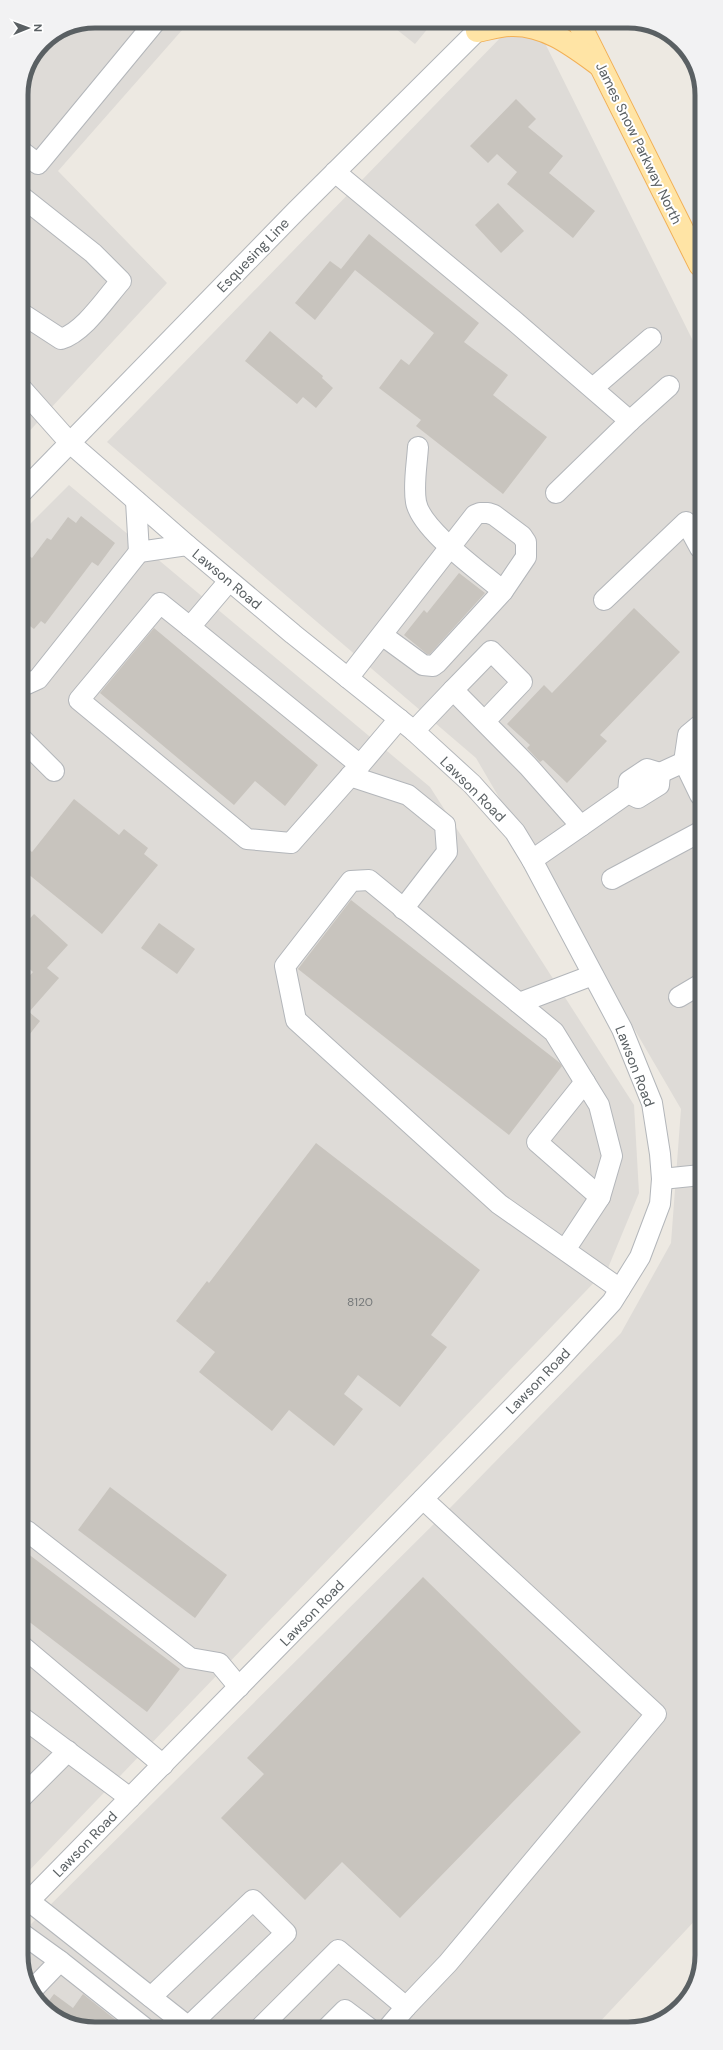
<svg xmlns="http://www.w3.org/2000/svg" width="723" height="2050" font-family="'DM Sans',sans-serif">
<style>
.industrial{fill:#dedbd7}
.building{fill:#c8c4be}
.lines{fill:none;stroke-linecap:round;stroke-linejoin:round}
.minor-casing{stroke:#b3b6ba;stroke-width:22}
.major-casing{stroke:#f2b056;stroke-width:24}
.minor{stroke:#fff;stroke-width:20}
.major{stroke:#ffe4a5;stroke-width:22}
.labels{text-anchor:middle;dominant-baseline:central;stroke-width:4;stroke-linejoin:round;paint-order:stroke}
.number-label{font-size:12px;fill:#76797a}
.street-label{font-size:14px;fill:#5a6063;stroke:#fff}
.rim{fill:none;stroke:#5a6063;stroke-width:5}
</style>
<rect width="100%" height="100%" fill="#ede9e2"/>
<g class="industrial">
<path d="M95 21H190L58 171 167 283 22 439 21 90 43 42 67 27Z"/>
<path d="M386 21H434L415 44Z"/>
<path d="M534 21 700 355 702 1913 595 2027 90 2029 46 2011 24 1975V1931L451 1507 621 1333 671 1243 681 1109 476 758 107 442 504 34Z"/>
<path d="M69 485 430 787 634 1105 639 1193 608 1268 23 1877 22 532Z"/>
</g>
<g class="building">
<path d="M516 99 536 119 528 127 563 156 549 173 595 211 573 238 507 184 517 172 497 154 488 163 470 146Z"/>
<path d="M498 203 524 231 501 253 475 225Z"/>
<path d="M369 234 479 323 464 342 508 375 493 395 547 437 503 494 416 426 421 420 379 388 401 359 409 365 434 333 355 270 315 320 295 303 330 261 341 269Z"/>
<path d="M270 331 323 376 322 378 333 388 316 408 303 397 297 404 245 361Z"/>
<path d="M81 516 115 543 98 566 92 562 45 624 41 621 34 629 23 621 30 612 22 606V564L28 555 32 558 47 538 51 540 68 517 76 523Z"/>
<path d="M459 573 485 593 430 654H427L404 635 424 610 427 613Z"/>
<path d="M634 608 680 652 600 735 607 741 567 783 543 760 540 762 527 748 530 745 507 724 544 685 552 693Z"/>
<path d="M154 628 318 765 285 806 255 781 234 805 100 693Z"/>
<path d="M74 799 119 835 124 829 148 848 144 854 158 865 102 934 22 869V844L32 852Z"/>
<path d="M351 900 560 1063 562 1066 509 1135 298 969Z"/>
<path d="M34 914 68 945 47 968 59 978 29 1012 40 1021 22 1044V984L33 972 22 962V927Z"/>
<path d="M159 923 195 949 177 974 141 948Z"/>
<path d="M316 1143 480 1270 431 1335 447 1347 400 1407 358 1375 344 1394 363 1409 334 1446 289 1410 272 1431 199 1372 215 1352 176 1321 207 1281 209 1283Z"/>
<path d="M110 1487 227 1575 195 1618 78 1530Z"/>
<path d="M23 1550 180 1669 147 1712 23 1617Z"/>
<path d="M423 1577 581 1732 400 1918 342 1862 305 1900 221 1818 264 1774 247 1758Z"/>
<path d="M54 1994 73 2008 83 1994 127 2029H90L46 2011 44 2007Z"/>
</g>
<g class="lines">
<g class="minor-casing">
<g id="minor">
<path d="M21 151 38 164 156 21"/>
<path d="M335 172 512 319 630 421 556 493"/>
<path d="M21 196 93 253 121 281C105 299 84 332 61 339L21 313"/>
<path d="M593 388 651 338"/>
<path d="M22 389 70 443 187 545 293 634 414 731 472 784 515 832 532 860 622 1029 652 1103 660 1154 662 1179 660 1204 640 1257 612 1302 555 1364 23 1907"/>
<path d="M630 421 669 386"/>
<path d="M418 447C417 464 413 485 416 502 421 530 481 572 503 591"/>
<path d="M22 492 296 211 487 21"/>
<path d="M136 501 139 552 187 545"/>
<path d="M229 581 190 627 360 765 399 719"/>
<path d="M604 600 686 522 700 548"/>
<path d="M190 627 160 603 79 700 247 839 291 843 360 765"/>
<path d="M348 678 475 515 480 513H488L494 515 522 536 526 542V557L503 591 437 663 433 666 423 665 382 635"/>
<path d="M22 683 27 684 38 679 139 552"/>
<path d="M453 690 491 651 522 682 485 721"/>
<path d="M414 731 453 690 528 766 581 826 532 860"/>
<path d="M22 739 54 771"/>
<path d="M684 762 688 735 700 725"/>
<path d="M660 773 684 762 700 795"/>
<path d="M350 776 408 795 445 825 447 852 403 909"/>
<path d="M581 826 628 793 629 781 647 769 660 773 659 785 638 798 628 793"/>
<path d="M612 879 700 832"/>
<path d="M679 997 701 984"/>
<path d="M519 1003 593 975"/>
<path d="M585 1082 537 1142 600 1197"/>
<path d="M662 1179 701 1175"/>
<path d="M565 1250 600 1197 612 1156 599 1105 554 1032 369 880 351 881 285 966 296 1020 499 1204 620 1289"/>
<path d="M23 1536 27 1531 190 1658 219 1663 239 1687"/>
<path d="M23 1647 163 1765"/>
<path d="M23 1718 130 1798"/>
<path d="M23 1796 68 1751"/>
<path d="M29 1901 190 2028"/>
<path d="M24 1935 60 1961 33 1989"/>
<path d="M60 1961 146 2029"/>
<path d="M151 1997 253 1900 286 1933 188 2027"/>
<path d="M260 2028 338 1950 406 2007 448 1963 656 1714 423 1499"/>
<path d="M327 2028 345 2010 369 2028"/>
<path d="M388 2028 406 2007"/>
</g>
</g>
<g class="major-casing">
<g id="major">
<path d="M578 21 700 265"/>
<path d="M477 31C488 29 500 25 511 25 545 24 572 45 598 64"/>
</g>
</g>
<use href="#minor" class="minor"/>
<use href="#major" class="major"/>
</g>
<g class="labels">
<g class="number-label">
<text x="360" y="1302">8120</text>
</g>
<g class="street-label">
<text transform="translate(639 143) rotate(64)">James Snow Parkway North</text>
<text transform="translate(253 255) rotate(-46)">Esquesing Line</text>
<text transform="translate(227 579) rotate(40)">Lawson Road</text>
<text transform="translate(473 789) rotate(45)">Lawson Road</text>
<text transform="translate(635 1066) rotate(69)">Lawson Road</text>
<text transform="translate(538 1381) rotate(-46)">Lawson Road</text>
<text transform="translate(312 1613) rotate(-46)">Lawson Road</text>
<text transform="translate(85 1844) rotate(-46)">Lawson Road</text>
</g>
</g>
<path d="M0 0H723V2050H0ZM95 28H628A67 67 0 0 1 695 95V1955A67 67 0 0 1 628 2022H95A67 67 0 0 1 28 1955V95A67 67 0 0 1 95 28Z" fill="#f2f2f3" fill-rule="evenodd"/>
<path class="rim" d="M95 28H628A67 67 0 0 1 695 95V1955A67 67 0 0 1 628 2022H95A67 67 0 0 1 28 1955V95A67 67 0 0 1 95 28Z"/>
<g transform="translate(28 28) rotate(89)" stroke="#ffffff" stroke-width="3" paint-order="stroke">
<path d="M0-3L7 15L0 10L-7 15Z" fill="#5a6063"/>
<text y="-6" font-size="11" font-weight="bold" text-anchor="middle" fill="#5a6063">N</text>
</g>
</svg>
